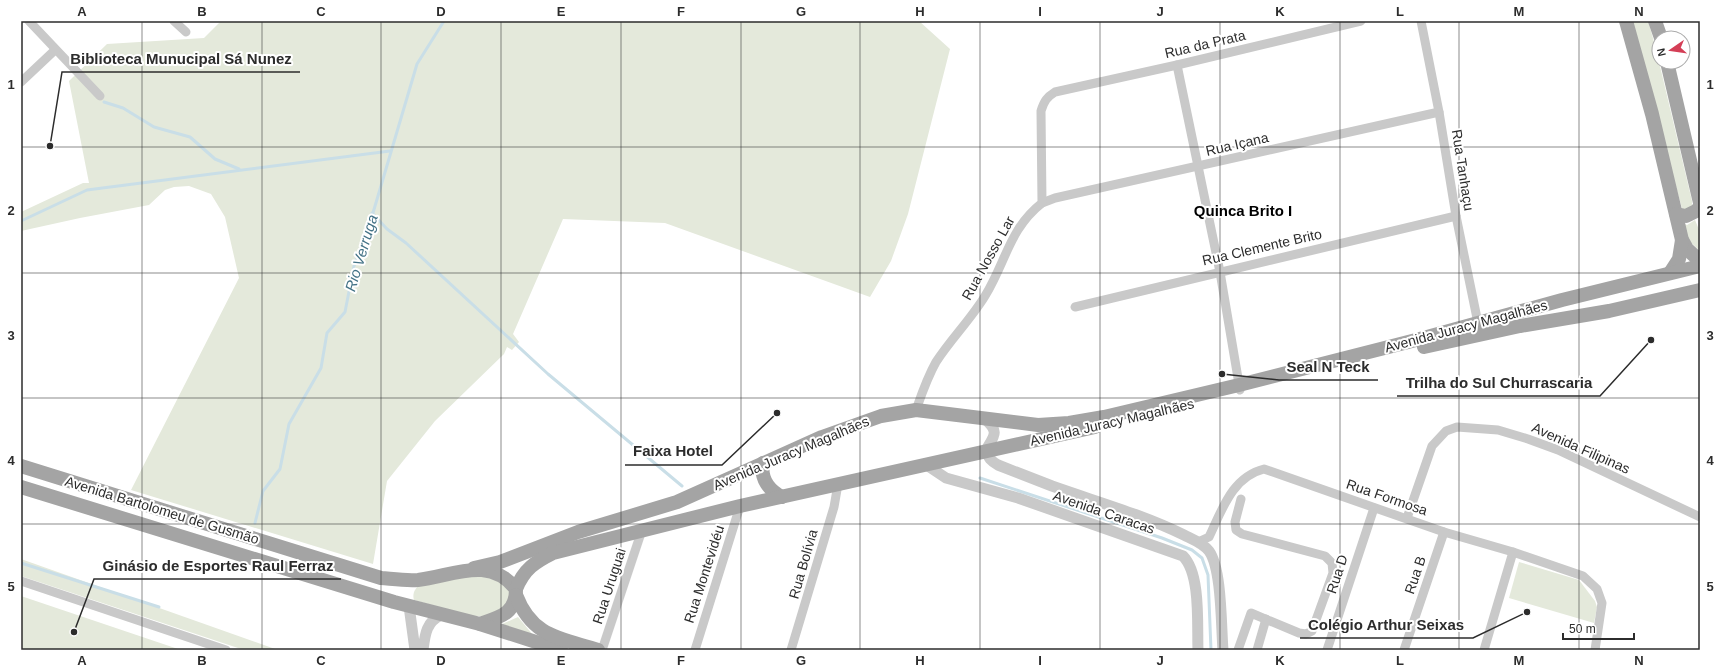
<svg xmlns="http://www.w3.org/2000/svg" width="1721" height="671" font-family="Helvetica,sans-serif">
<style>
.green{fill:#e4e9db}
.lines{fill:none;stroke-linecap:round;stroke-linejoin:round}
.stream{stroke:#c9dee7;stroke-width:3}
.minor{stroke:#c9c9c9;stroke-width:9}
.tertiary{stroke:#c9c9c9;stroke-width:11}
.primary{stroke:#a4a4a4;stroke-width:14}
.grid{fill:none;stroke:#2c2c2c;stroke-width:1;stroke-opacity:0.55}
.labels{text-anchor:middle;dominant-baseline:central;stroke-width:4;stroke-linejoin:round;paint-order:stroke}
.street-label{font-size:14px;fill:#2c2c2c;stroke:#fff}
.neighbourhood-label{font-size:15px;font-weight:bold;fill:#000;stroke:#fff}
.water-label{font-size:15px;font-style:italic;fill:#437286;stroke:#fff}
.leader{fill:none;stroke:#2c2c2c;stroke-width:1.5}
.callout-dot{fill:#2c2c2c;stroke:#fff;stroke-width:1.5}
.callout-label{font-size:15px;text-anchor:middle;font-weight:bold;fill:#2c2c2c;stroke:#fff;stroke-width:4;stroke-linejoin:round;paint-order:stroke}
.neatline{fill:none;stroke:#2c2c2c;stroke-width:1.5}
.grid-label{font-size:13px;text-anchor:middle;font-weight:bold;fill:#2c2c2c}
</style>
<rect width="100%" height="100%" fill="#fff"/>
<g class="green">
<path d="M221 21H919L950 49 908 214 891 261 870 297 665 223 563 219 513 334 519 342 512 350 507 347 504 354 435 421 387 481 373 564 131 490 239 278 225 217 211 194 189 186 174 187 165 190 149 205 80 218 21 231V212L83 183H89L69 81 107 44 204 38Z"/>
<path d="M1630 21H1648L1655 45 1692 201V206L1683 212Z"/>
<path d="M1695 220 1700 232V251L1685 237 1682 223 1687 225Z"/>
<path d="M21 559 278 650H244L21 576Z"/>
<path d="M1519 562 1579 580 1595 601 1597 607 1594 623 1509 598Z"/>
<path d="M467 574 496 579 511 591 507 606 490 616H471L414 600C412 593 415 589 420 584Z"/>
<path d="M21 596 181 650H21Z"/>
<path d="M518 617 533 635 502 624Z"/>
</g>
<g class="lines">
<g class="stream">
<path d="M104 102 123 108 154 127 190 137 215 159 239 169"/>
<path d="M372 213 387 229 406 243 548 374 682 486"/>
<path d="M21 221 87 190 390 151"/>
<path d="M980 478 1162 538 1192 550 1202 558 1208 575 1211 650"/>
<path d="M255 523 263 491 280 469 289 424 321 368 327 333 345 312 354 266 370 223 417 64 444 21"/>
<path d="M21 563 159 607"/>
</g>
<g class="minor">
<path d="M29 21 100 96"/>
<path d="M174 21 186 32"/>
<path d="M1421 21 1439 112 1456 216 1478 323"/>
<path d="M1177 65 1220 272 1240 390"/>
<path d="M21 82 55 50"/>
<path d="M1042 203 1055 198 1439 112"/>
<path d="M1075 307 1456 216"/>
<path d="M916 410C922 393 927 378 936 362 951 339 971 319 985 296 1006 262 1009 229 1042 203L1041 111C1044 101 1047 97 1055 92L1177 65 1361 21"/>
<path d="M1407 518 1432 446 1446 431 1457 427 1498 430 1528 439 1558 450 1700 517"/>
<path d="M1198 542 1209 537C1222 510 1232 477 1264 469L1444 532 1513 552 1583 576 1597 589 1602 603 1595 650"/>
<path d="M21 581 226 650"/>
<path d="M602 650 642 530"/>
<path d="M695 650 740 506"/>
<path d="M791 650 834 507 838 484"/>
<path d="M1238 650 1251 613 1299 633 1306 634 1312 631 1333 573 1332 563 1325 556 1242 534 1236 530 1235 522 1241 499"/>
<path d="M1257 650 1266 619"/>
<path d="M1327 650 1374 508"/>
<path d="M1404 650 1444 532"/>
<path d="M1484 650 1513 552"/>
</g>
<g class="tertiary">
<path d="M985 419C1000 432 994 436 986 450 988 458 991 461 998 465 1016 472 1034 479 1052 486 1097 502 1141 514 1184 535 1192 539 1203 543 1209 551 1222 569 1221 626 1223 650"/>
<path d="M925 464 946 478 1018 498 1183 556C1201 574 1197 625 1198 650"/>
<path d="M409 606 415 650"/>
<path d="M423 650C425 635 426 622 441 615"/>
</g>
<g class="primary">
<path d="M1626 21 1652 114 1682 240 1687 249 1700 261"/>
<path d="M1655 21 1661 38"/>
<path d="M1667 62 1700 203"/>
<path d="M1676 214 1686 216 1696 211 1700 207"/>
<path d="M1670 273 1679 259 1682 240"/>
<path d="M1424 347 1520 326 1609 311 1700 290"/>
<path d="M763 463C760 479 769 490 782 497"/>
<path d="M21 466 381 578C393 579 406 581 418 580 453 576 489 555 516 589 516 614 500 617 480 624"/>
<path d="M21 487 394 602 480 624 561 650"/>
<path d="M474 568 500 562 578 532 677 502 822 437 881 416 916 410 1038 425 1069 423 1104 417 1239 385 1416 340 1562 300 1700 266"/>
<path d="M516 589C524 569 535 562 553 553L740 506 1095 427"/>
<path d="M516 595C532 637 560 638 598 650"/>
</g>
</g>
<path class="grid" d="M142 21V650M262 21V650M381 21V650M501 21V650M621 21V650M741 21V650M860 21V650M980 21V650M1100 21V650M1220 21V650M1340 21V650M1459 21V650M1579 21V650M21 147H1700M21 273H1700M21 398H1700M21 524H1700"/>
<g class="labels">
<g class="street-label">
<text transform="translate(1205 44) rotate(-13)">Rua da Prata</text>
<text transform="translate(1237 144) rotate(-13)">Rua Içana</text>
<text transform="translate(1463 170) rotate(81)">Rua Tanhaçu</text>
<text transform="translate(1262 247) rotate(-13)">Rua Clemente Brito</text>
<text transform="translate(988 258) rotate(-61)">Rua Nosso Lar</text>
<text transform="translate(1466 326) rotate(-15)">Avenida Juracy Magalhães</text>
<text transform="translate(1112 422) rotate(-13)">Avenida Juracy Magalhães</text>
<text transform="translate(1581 448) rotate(24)">Avenida Filipinas</text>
<text transform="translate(791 453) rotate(-23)">Avenida Juracy Magalhães</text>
<text transform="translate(1387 497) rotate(19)">Rua Formosa</text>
<text transform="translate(162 510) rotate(17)">Avenida Bartolomeu de Gusmão</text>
<text transform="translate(1104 512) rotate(19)">Avenida Caracas</text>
<text transform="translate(803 564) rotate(-74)">Rua Bolívia</text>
<text transform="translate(704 574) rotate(-72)">Rua Montevidéu</text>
<text transform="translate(1337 574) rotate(-72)">Rua D</text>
<text transform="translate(1415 575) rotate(-71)">Rua B</text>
<text transform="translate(609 586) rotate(-72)">Rua Uruguai</text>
</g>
<g class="neighbourhood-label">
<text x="1243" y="210">Quinca Brito I</text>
</g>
<g class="water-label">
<text transform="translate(361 253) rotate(-73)">Rio Verruga</text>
</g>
</g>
<path class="leader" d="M50 146L62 72H300M1222 374L1279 380H1378M1651 340L1600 396H1397M777 413L722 465H625M74 632L94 579H341M1527 612L1473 638H1300"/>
<g class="callout-dot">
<circle cx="50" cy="146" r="4"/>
<circle cx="1222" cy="374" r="4"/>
<circle cx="1651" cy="340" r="4"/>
<circle cx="777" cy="413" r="4"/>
<circle cx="74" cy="632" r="4"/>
<circle cx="1527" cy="612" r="4"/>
</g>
<g class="callout-label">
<text x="181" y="64">Biblioteca Munucipal Sá Nunez</text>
<text x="1328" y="372">Seal N Teck</text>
<text x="1499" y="388">Trilha do Sul Churrascaria</text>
<text x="673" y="456">Faixa Hotel</text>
<text x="218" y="571">Ginásio de Esportes Raul Ferraz</text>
<text x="1386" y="630">Colégio Arthur Seixas</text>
</g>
<rect width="1721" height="671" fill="none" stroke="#ffffff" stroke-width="44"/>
<g transform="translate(1671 50) rotate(257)"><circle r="19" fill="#ffffff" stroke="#ababab"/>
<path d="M0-3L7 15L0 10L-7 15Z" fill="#d43e56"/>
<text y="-6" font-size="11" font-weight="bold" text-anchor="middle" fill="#2c2c2c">N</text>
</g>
<path d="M1563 633v6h71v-6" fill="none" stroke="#2c2c2c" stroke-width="2"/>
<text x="1569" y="633" font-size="12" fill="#2c2c2c" stroke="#ffffff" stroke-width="3" paint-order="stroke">50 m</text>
<rect x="22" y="22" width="1677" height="627" class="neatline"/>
<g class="grid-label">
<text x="82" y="16">A</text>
<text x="202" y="16">B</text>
<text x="321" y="16">C</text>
<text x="441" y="16">D</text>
<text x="561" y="16">E</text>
<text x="681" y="16">F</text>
<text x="801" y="16">G</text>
<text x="920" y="16">H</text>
<text x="1040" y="16">I</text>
<text x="1160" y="16">J</text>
<text x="1280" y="16">K</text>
<text x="1400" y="16">L</text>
<text x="1519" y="16">M</text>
<text x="1639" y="16">N</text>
<text x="11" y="89">1</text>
<text x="1710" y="89">1</text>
<text x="11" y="215">2</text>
<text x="1710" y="215">2</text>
<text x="11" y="340">3</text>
<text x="1710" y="340">3</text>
<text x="11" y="465">4</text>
<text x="1710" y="465">4</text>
<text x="11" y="591">5</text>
<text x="1710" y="591">5</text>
<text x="82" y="665">A</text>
<text x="202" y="665">B</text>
<text x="321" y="665">C</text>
<text x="441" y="665">D</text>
<text x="561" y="665">E</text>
<text x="681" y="665">F</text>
<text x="801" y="665">G</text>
<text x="920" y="665">H</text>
<text x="1040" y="665">I</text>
<text x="1160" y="665">J</text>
<text x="1280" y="665">K</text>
<text x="1400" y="665">L</text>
<text x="1519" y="665">M</text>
<text x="1639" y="665">N</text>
</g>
</svg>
